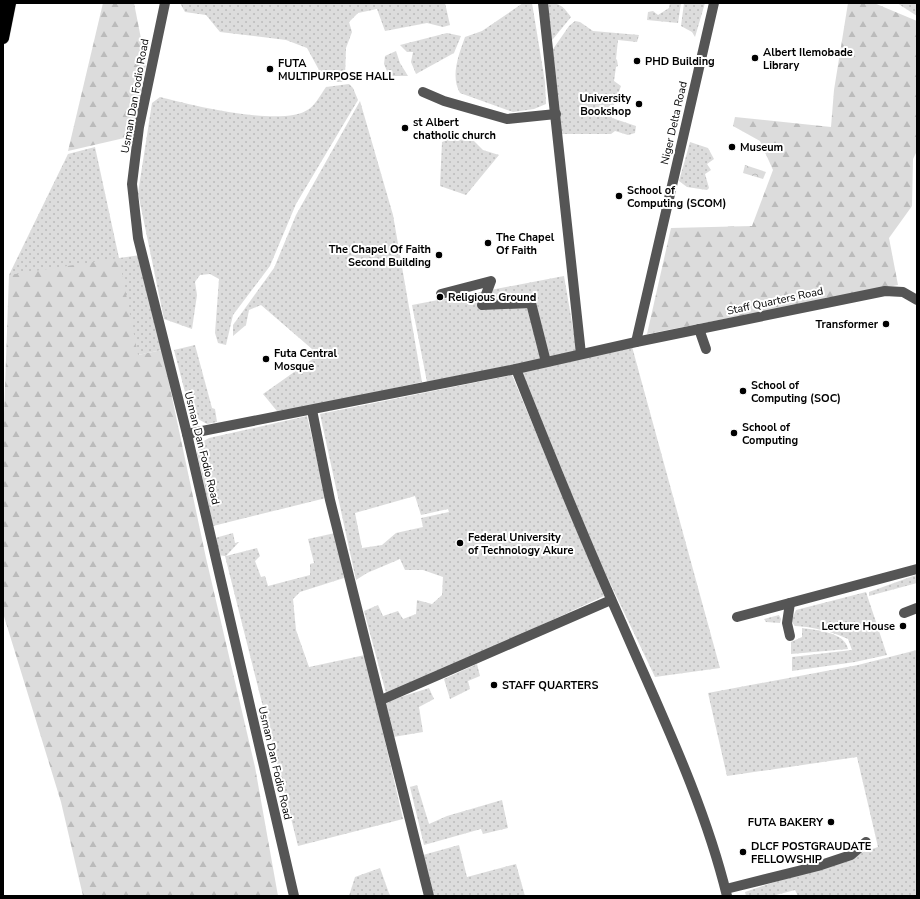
<svg xmlns="http://www.w3.org/2000/svg" width="920" height="899" font-family="'Nunito Sans',sans-serif">
<style>
.grass{fill:url(#grass-dots);fill-rule:evenodd}
.forest{fill:url(#forest-firs)}
.park{fill:url(#park-crowns)}
.lines{fill:none;stroke-linecap:round;stroke-linejoin:round}
.highway-casing{stroke:#dbdbdb;stroke-width:13}
.minor{stroke:#555;stroke-width:10}
.highway{stroke:#000;stroke-width:12}
.poi-dot{fill:#000;stroke:#fff;stroke-width:1.5}
.labels{text-anchor:middle;dominant-baseline:central;stroke-width:4;stroke-linejoin:round;paint-order:stroke}
.poi-label{font-size:11px;font-weight:bold;fill:#000;stroke:#fff;text-anchor:start}
.street-label{font-size:11px;fill:#000;stroke:#fff}
</style>
<defs>
<pattern id="grass-dots" width="8" height="8" patternUnits="userSpaceOnUse"><rect width="8" height="8" fill="#dcdcdc"/><path d="M2 2h.1M6 6h.1" fill="none" stroke="#bbb" stroke-width="1.8" stroke-linecap="round"/></pattern>
<pattern id="forest-firs" width="22" height="20" patternUnits="userSpaceOnUse"><rect width="22" height="20" fill="#dcdcdc"/><path d="M5 1l3.5 6h-7zM16 11l3.5 6h-7z" fill="#bbb"/></pattern>
<pattern id="park-crowns" width="20" height="18" patternUnits="userSpaceOnUse"><rect width="20" height="18" fill="#dcdcdc"/><path d="M2 6a3 3 0 1 1 6 0M12 15a3 3 0 1 1 6 0" fill="none" stroke="#bbb"/></pattern>
</defs>
<rect width="100%" height="100%" fill="#fff"/>
<g class="grass">
<path d="M180 3H445L450 25 443 27 427 23 385 31 377 9 358 13 349 22 352 32 346 48 345 78 342 82 325 81 307 48 286 40 220 32 206 15 185 12Z"/>
<path d="M523 3H532L545 82 546 104 534 109 513 112 460 93C450 76 459 54 465 37L482 31Z"/>
<path d="M543 3C560 3 561 4 571 17L549 44Z"/>
<path d="M670 3H681L678 23 647 20 648 12 653 11 658 15 669 8Z"/>
<path d="M684 3H705L695 37 692 32 681 26Z"/>
<path d="M897 3H917V16Z"/>
<path d="M575 21 580 22 593 31 639 35 637 42 618 40 616 59 617 60 618 66 616 67 614 81 621 86 614 105H610L607 109 612 112V118L636 126 635 133 628 135 615 131 611 134H561L551 52 569 26Z"/>
<path d="M447 33 461 36 454 53 416 74 411 62 413 52H407L400 45Z"/>
<path d="M396 51 400 63 408 76H389L384 64 385 56Z"/>
<path d="M349 84 353 88 358 100 296 204 270 266 233 315 226 345 218 343 215 333 219 279 210 274 200 275 195 282 197 295 192 329 164 319 138 193 152 103 160 97C191 105 283 128 309 109 316 104 321 94 326 87Z"/>
<path d="M360 101 393 215 422 382 322 404 277 411 263 394 314 358 312 349 261 305 249 310 246 325 233 336V325L274 268 296 215Z"/>
<path d="M459 136 473 140 483 150 499 155 466 195 440 186 442 142Z"/>
<path d="M690 142 708 148 714 159 707 164 711 170 705 174 709 188 707 190 687 187 679 181Z"/>
<path d="M95 147 119 258 141 255 162 350 138 355 9 275 68 154Z"/>
<path d="M564 276 577 352 427 382 412 305Z"/>
<path d="M631 343 720 668 655 677 565 489 516 371Z"/>
<path d="M195 345 212 408 215 409 217 422 207 424 191 415 174 350Z"/>
<path d="M512 375 604 596 477 655 386 693 364 611 378 605 383 616 398 611 403 619 416 614 417 600 432 604 442 595 443 577 423 570H405L400 559 367 573 356 580 320 414ZM415 496 421 515 448 509 449 512 421 518 423 527 396 533 382 545 362 548 355 513Z"/>
<path d="M307 416 326 498 213 526 197 453 202 442 209 438Z"/>
<path d="M233 533 235 543 239 542 226 556 257 548 260 556 255 561 261 577 265 576 268 586 310 575V564L314 563 308 539 335 533 344 578 300 592 293 599 296 630 309 667 365 655 403 819 298 846 225 556 218 555 215 538Z"/>
<path d="M916 575 917 583 869 596V592Z"/>
<path d="M866 592 887 655 855 662 792 671V657L852 650 848 639C831 631 813 627 795 626L791 621 796 610Z"/>
<path d="M779 615 781 619 780 623 766 622 764 619Z"/>
<path d="M802 628C816 630 845 632 848 649L791 654V642L802 637Z"/>
<path d="M917 650V896H798L795 890 772 896H746L745 892 878 847 857 757 727 776 708 693 858 665Z"/>
<path d="M477 664 480 676 468 681 470 689 450 699 444 679Z"/>
<path d="M429 688 434 699 419 707 423 732 393 737 385 702Z"/>
<path d="M417 785 429 824 447 816 502 800 508 828 483 834 481 829 424 845 410 787Z"/>
<path d="M459 845 467 877 516 864 525 896H434L423 855Z"/>
<path d="M380 868 390 896H349L355 877Z"/>
</g>
<g class="forest">
<path d="M103 3H134L146 64 133 136 68 151Z"/>
<path d="M848 3H874L917 21V151L913 159 912 206 889 238 898 285 647 334 671 228 752 226 773 170 760 141 733 126 735 117 831 127 834 90Z"/>
<path d="M119 258 138 355 162 350 206 558 255 767 278 896H83L61 802 3 613V442L9 275Z"/>
</g>
<path class="park" d="M745 165 766 172 763 179 743 173Z"/>
<g class="lines">
<g class="highway-casing">
<path id="highway" d="M3 38 10 3"/>
</g>
<g class="minor">
<path d="M165 3 139 127 132 184 138 238 187 434 294 896"/>
<path d="M543 3 581 354"/>
<path d="M423 92 444 101 507 119 556 114"/>
<path d="M441 294 491 281 482 305 531 303 546 362"/>
<path d="M699 329 706 349"/>
<path d="M636 342 714 3"/>
<path d="M516 369C550 455 585 541 623 626 661 714 704 802 727 896"/>
<path d="M312 410 330 500 429 896"/>
<path d="M187 434 516 369 636 342 885 291 903 292 917 300"/>
<path d="M790 603 787 623 790 636"/>
<path d="M904 613 917 608"/>
<path d="M737 617 917 569"/>
<path d="M381 700 611 600"/>
<path d="M726 889 818 866 851 855 866 842"/>
</g>
<use href="#highway" class="highway"/>
</g>
<g class="poi-dot">
<circle cx="755" cy="58" r="4"/>
<circle cx="637" cy="61" r="4"/>
<circle cx="270" cy="69" r="4"/>
<circle cx="639" cy="104" r="4"/>
<circle cx="405" cy="128" r="4"/>
<circle cx="732" cy="147" r="4"/>
<circle cx="619" cy="196" r="4"/>
<circle cx="488" cy="243" r="4"/>
<circle cx="439" cy="255" r="4"/>
<circle cx="440" cy="297" r="4"/>
<circle cx="886" cy="324" r="4"/>
<circle cx="266" cy="359" r="4"/>
<circle cx="743" cy="391" r="4"/>
<circle cx="734" cy="433" r="4"/>
<circle cx="460" cy="543" r="4"/>
<circle cx="903" cy="626" r="4"/>
<circle cx="494" cy="685" r="4"/>
<circle cx="831" cy="822" r="4"/>
<circle cx="743" cy="852" r="4"/>
</g>
<g class="labels">
<g class="poi-label">
<text x="763" y="52">Albert Ilemobade<tspan x="763" dy="13">Library</tspan></text>
<text x="645" y="61">PHD Building</text>
<text x="278" y="63">FUTA<tspan x="278" dy="13">MULTIPURPOSE HALL</tspan></text>
<text x="631" y="98" text-anchor="end">University<tspan x="631" dy="13">Bookshop</tspan></text>
<text x="413" y="122">st Albert<tspan x="413" dy="13">chatholic church</tspan></text>
<text x="740" y="147">Museum</text>
<text x="627" y="190">School of<tspan x="627" dy="13">Computing (SCOM)</tspan></text>
<text x="496" y="237">The Chapel<tspan x="496" dy="13">Of Faith</tspan></text>
<text x="431" y="249" text-anchor="end">The Chapel Of Faith<tspan x="431" dy="13">Second Building</tspan></text>
<text x="448" y="297">Religious Ground</text>
<text x="878" y="324" text-anchor="end">Transformer</text>
<text x="274" y="353">Futa Central<tspan x="274" dy="13">Mosque</tspan></text>
<text x="751" y="385">School of<tspan x="751" dy="13">Computing (SOC)</tspan></text>
<text x="742" y="427">School of<tspan x="742" dy="13">Computing</tspan></text>
<text x="468" y="537">Federal University<tspan x="468" dy="13">of Technology Akure</tspan></text>
<text x="895" y="626" text-anchor="end">Lecture House</text>
<text x="502" y="685">STAFF QUARTERS</text>
<text x="823" y="822" text-anchor="end">FUTA BAKERY</text>
<text x="751" y="846">DLCF POSTGRAUDATE<tspan x="751" dy="13">FELLOWSHIP</tspan></text>
</g>
<g class="street-label">
<text transform="translate(135 96) rotate(-80)">Usman Dan Fodio Road</text>
<text transform="translate(674 123) rotate(-77)">Niger Delta Road</text>
<text transform="translate(775 301) rotate(-12)">Staff Quarters Road</text>
<text transform="translate(202 448) rotate(76)">Usman Dan Fodio Road</text>
<text transform="translate(275 763) rotate(77)">Usman Dan Fodio Road</text>
</g>
</g>
<rect width="920" height="899" fill="none" stroke="#000000" stroke-width="8"/>
</svg>
